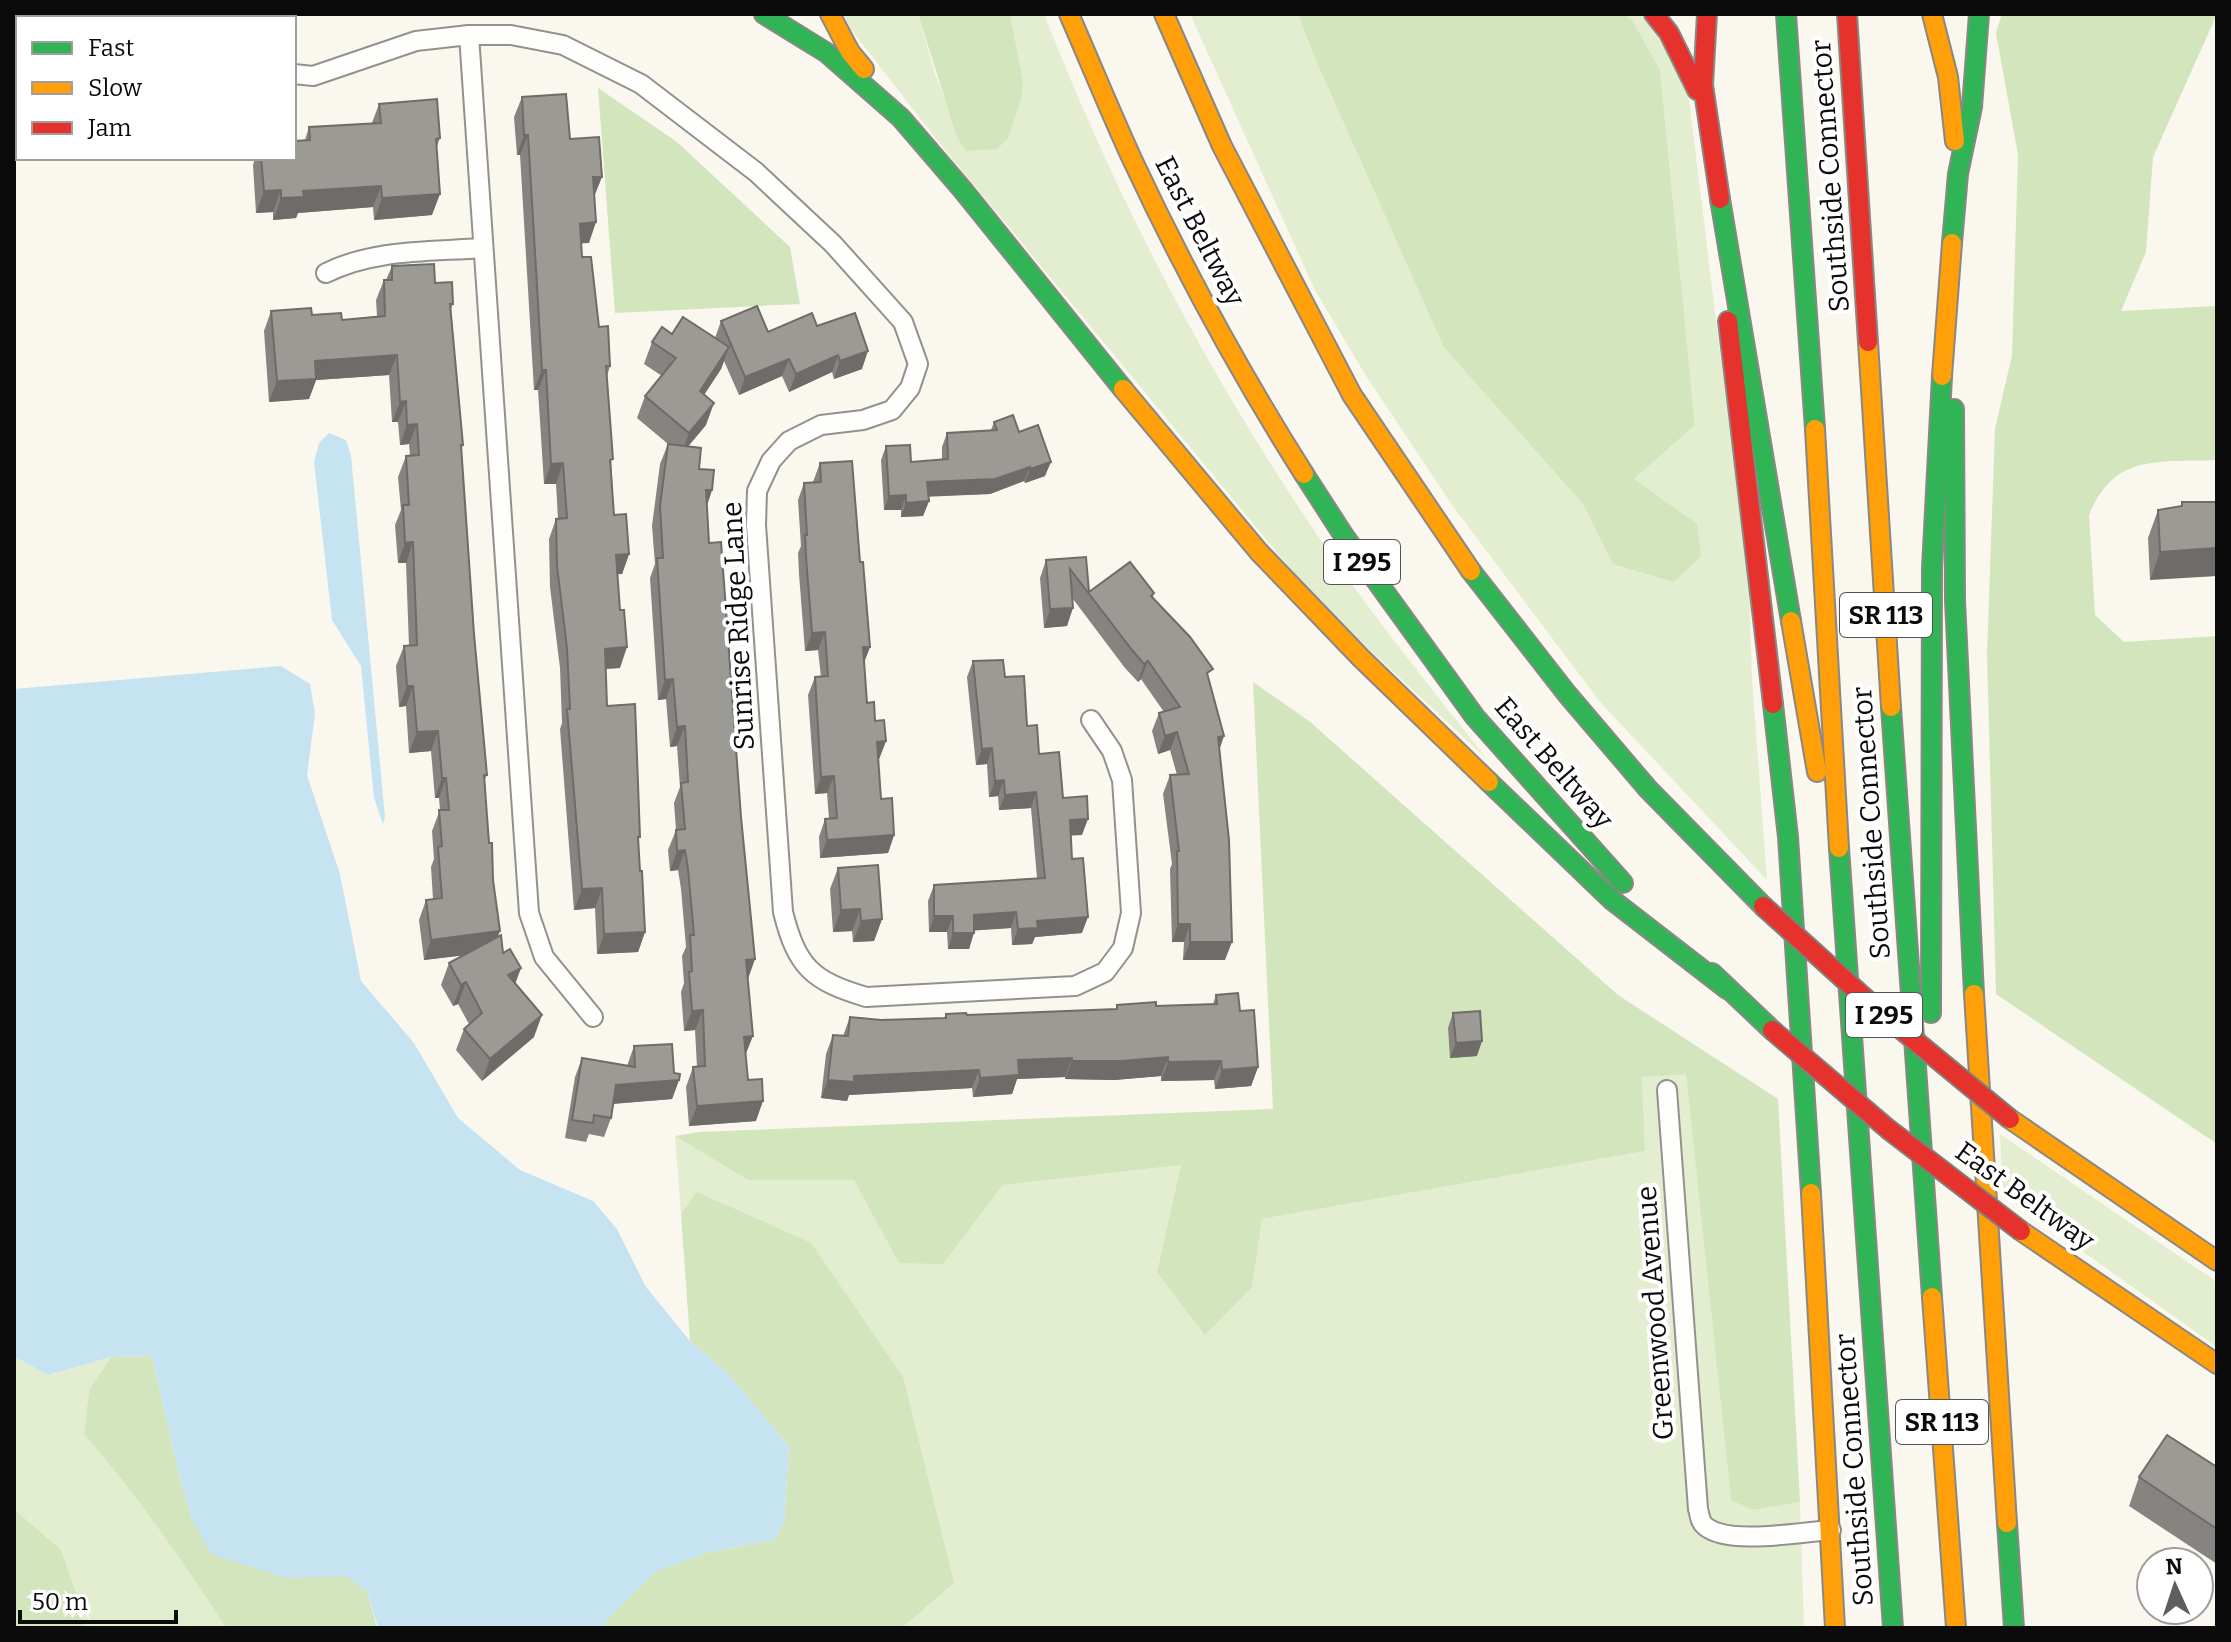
<svg xmlns="http://www.w3.org/2000/svg" width="2231" height="1642" font-family="Bitter,serif">
<style>
.green{fill:#e2eecf}
.forest{fill:#d3e5bd}
.water{fill:#c6e3f2}
.lines{fill:none;stroke-linecap:round;stroke-linejoin:round}
.street-casing{stroke:#93918d;stroke-width:22}
.fast-casing{stroke:#898884;stroke-width:22}
.slow-casing{stroke:#898884;stroke-width:22}
.jam-casing{stroke:#898884;stroke-width:22}
.street{stroke:#fefefc;stroke-width:18}
.fast{stroke:#30b455;stroke-width:18}
.slow{stroke:#ff9f0a;stroke-width:18}
.jam{stroke:#e5322d;stroke-width:18}
.jam-bridge-casing{stroke:#807f7a;stroke-width:22;stroke-linecap:butt}
.jam-bridge{stroke:#e5322d;stroke-width:18}
.wall{fill:#868480}
.shaded-wall{fill:#6d6c68}
.building{fill:#9c9a95;stroke:#6d6c68;stroke-width:2}
.labels{text-anchor:middle;dominant-baseline:central;stroke-width:8;stroke-linejoin:round;paint-order:stroke}
.shield{fill:#fff;stroke:#545454;stroke-width:2}
.shield-label{font-size:26px;font-weight:bold;fill:#0b0b0b}
.street-label{font-size:28px;fill:#0b0b0b;stroke:#fff}
</style>
<rect width="100%" height="100%" fill="#faf7ee"/>
<g class="green">
<path d="M839 14H918L936 77 966 150 997 149 1008 139 1022 97 1023 81 1010 14H1044C1120 208 1218 394 1338 565 1385 631 1436 694 1486 758L1317 601 937 140Z"/>
<path d="M1190 14H1298L1314 56 1379 199 1523 434 1583 504 1613 563 1634 479 1695 425 1660 70 1632 20 1624 14H1640L1670 54 1689 100 1749 589 1752 679 1767 880 1601 703 1452 505 1366 376 1315 290Z"/>
<path d="M1686 1073 1731 1499 1753 1510 1800 1502 1804 1628H902L954 1583 698 1193 681 1214 675 1136 748 1180H854L943 1264 1003 1185 1181 1165 1157 1272 1252 1287 1262 1219 1645 1151 1642 1077Z"/>
<path d="M2000 1134 2217 1282V1347L2003 1195Z"/>
<path d="M14 1354 17 1358 48 1375 111 1357 89 1390 84 1434C137 1495 182 1560 226 1628H83L82 1609 61 1550 14 1509Z"/>
</g>
<g class="forest">
<path d="M918 14H1010L1023 81 1022 97 1008 139 997 149 966 151 957 137Z"/>
<path d="M1298 14H1624L1632 20 1660 70 1695 425 1634 479 1697 524 1701 556 1674 582 1613 564 1583 504 1444 347 1314 56Z"/>
<path d="M2002 14H2217L2153 157 2146 252 2121 311 2217 306V460C2159 463 2115 452 2089 515L2095 615 2124 642 2217 636V1144L1996 994 1987 654 1995 429 2012 355 2018 155 1996 33Z"/>
<path d="M598 88 677 142 790 247 800 304 615 313Z"/>
<path d="M1253 682 1309 721 1618 995 1778 1099 1800 1502 1753 1510 1731 1500 1686 1074 1642 1077 1645 1151 1262 1219 1252 1287 1205 1335 1157 1272 1181 1165 1003 1185 943 1264 899 1263 854 1180H748L675 1136 699 1132 1273 1109Z"/>
<path d="M697 1192 811 1243 903 1377 954 1583 902 1628H604L608 1618 656 1571 706 1553 776 1539 784 1521 789 1446 730 1376 690 1341 681 1214Z"/>
<path d="M152 1356 180 1479 192 1519 286 1578 346 1575 367 1591 377 1628H226C182 1560 137 1495 84 1434L89 1390 111 1357Z"/>
<path d="M14 1509 61 1550 82 1609 83 1628H14Z"/>
</g>
<g class="water">
<path d="M329 433 346 440 351 456 385 817 383 824 374 798 361 666 332 620 314 462 319 443Z"/>
<path d="M281 666 310 684 315 714 307 775 340 874 361 981 414 1043 458 1118 520 1170 593 1201 617 1229 646 1287 690 1341 730 1376 789 1446 784 1521 776 1539 706 1553 657 1571 608 1618 604 1628H378L367 1591 346 1576 286 1578 211 1554 192 1519 180 1479 152 1356 111 1357 48 1375 17 1358 14 1354V689Z"/>
</g>
<g class="lines">
<g class="street-casing">
<g id="street">
<path d="M241 14V18"/>
<path d="M469 35 529 913 544 957 593 1017"/>
<path d="M294 74 313 76 416 41 469 35H511L563 45 641 84 756 172 833 244 903 322 918 364 910 388 892 410 863 420 821 425 789 441 771 461 757 491 756 525 783 912C797 967 812 981 866 997L1075 986 1105 972 1123 948 1131 913 1122 780 1112 751 1091 720"/>
<path d="M326 273C374 249 429 252 482 248"/>
<path d="M1667 1090 1698 1509C1700 1516 1700 1522 1705 1526 1728 1546 1801 1532 1831 1530"/>
</g>
</g>
<g class="fast-casing">
<g id="fast">
<path d="M764 14 827 53 901 118 962 189 1123 389"/>
<path d="M1786 14 1815 429"/>
<path d="M1720 199 1791 621"/>
<path d="M1952 243 1958 174 1972 107 1979 14"/>
<path d="M1954 409 1955 601 1974 994"/>
<path d="M1304 474 1344 536 1475 717 1623 883"/>
<path d="M1471 571 1567 694 1648 789 1763 906"/>
<path d="M1773 704 1788 837 1811 1193"/>
<path d="M1891 707 1932 1297"/>
<path d="M1489 782 1612 900 1727 989"/>
<path d="M1839 848 1893 1628"/>
<path d="M1712 973 1772 1030"/>
<path d="M1931 1013 1932 568 1942 376"/>
<path d="M2007 1523 2014 1628"/>
</g>
</g>
<g class="slow-casing">
<g id="slow">
<path d="M830 14 850 52 864 69"/>
<path d="M1069 14C1090 62 1110 111 1132 159 1183 268 1240 373 1304 474"/>
<path d="M1164 14 1222 146 1352 395 1471 571"/>
<path d="M1932 14 1948 77 1955 141"/>
<path d="M1868 342 1891 707"/>
<path d="M1942 376 1952 243"/>
<path d="M1123 389 1259 552 1361 658 1489 782"/>
<path d="M1815 429 1839 848"/>
<path d="M1791 621 1817 772"/>
<path d="M1974 994 2007 1523"/>
<path d="M2010 1119 2217 1261"/>
<path d="M1811 1193 1835 1628"/>
<path d="M2021 1231 2217 1364"/>
<path d="M1932 1297 1956 1628"/>
</g>
</g>
<g class="jam-casing">
<g id="jam">
<path d="M1654 14 1669 33 1697 90"/>
<path d="M1707 14 1703 85 1720 199"/>
<path d="M1847 14 1868 342"/>
<path d="M1728 321 1773 704"/>
</g>
</g>
<use href="#street" class="street"/>
<use href="#fast" class="fast"/>
<use href="#slow" class="slow"/>
<use href="#jam" class="jam"/>
<g class="jam-bridge-casing">
<g id="jam-bridge">
<path d="M1763 906 1879 1011 2010 1119"/>
<path d="M1772 1030 1888 1129 2021 1231"/>
</g>
</g>
<use href="#jam-bridge" class="jam-bridge"/>
</g>
<g class="wall">
<path d="M522 97 570 139 594 197 589 243H581L582 257 599 327 610 366 607 376 614 515 629 554 622 574H617L620 668 606 669 607 706 638 844 645 932 638 952 597 954 595 908 574 910 560 729 562 723 560 668 550 587 549 539 556 519H558L556 484H544L538 390H534L520 155H517L514 117Z"/>
<path d="M379 104 440 138 436 149 432 215 374 220 373 207 298 213 296 218 273 220V212L256 213 253 165 255 158H294L305 140 309 127 372 123Z"/>
<path d="M392 266 435 283 453 304 451 309 463 445 461 450 474 634 487 775 484 781 489 843 493 880 498 937 534 1037 482 1081 456 1050 464 1029 469 1024 458 1004 453 1006 441 985 449 963 464 955 424 960 419 920 426 900 433 899 431 867 434 859 432 831 440 810 439 798H435L431 751 409 753 406 706 399 707 396 666 404 646H409L406 563H398L395 525 401 510 398 477 406 456H410L409 444 400 445 398 422H392L389 375 316 380 309 399 269 402 264 331 271 311 342 320 377 316 376 300 384 280H386Z"/>
<path d="M721 321 768 332 817 326 862 369 834 379 832 372 789 392 782 376 739 395 724 361 721 369 704 395 706 425 688 446 699 469 712 490 707 505 709 543 747 979 746 1055 748 1080 756 1121 689 1126 686 1087 693 1067H697L695 1030 684 1031 681 992 684 983 682 956 686 947 681 889 678 870 670 871 668 850 676 830 674 803 680 787 677 746 670 747 666 699 658 700 650 578 655 564 652 526 660 464 668 444 637 418 645 396 662 376 644 364 652 342 672 334 715 338Z"/>
<path d="M994 422 1019 432 1045 476 1025 483 1024 481 990 494 928 496 929 501 923 516 901 517V510H884L881 460 886 446 911 462 942 460V447L947 433 991 430Z"/>
<path d="M820 463 860 562 870 647 864 663 867 703 886 741 879 759H878L881 799 894 835 888 853 820 858 819 837 825 819H829L827 793 815 794 808 695 815 677H821L818 650 805 651 799 574 798 553 801 546 798 500 804 483 813 482Z"/>
<path d="M2182 502H2217L2150 580 2148 538 2158 510 2181 506Z"/>
<path d="M1086 557 1089 592 1154 593 1153 597 1209 680 1220 748 1225 960H1183L1184 942H1172L1170 869 1172 864 1163 794 1170 775H1177L1170 750 1158 754 1152 731 1159 713 1164 712 1141 679 1138 682 1125 668 1073 599 1067 626 1044 628 1040 578 1046 560Z"/>
<path d="M973 661 1005 677 1039 754 1082 835H1071L1072 859 1082 933 1035 937 1032 944 1012 945 1011 928 974 930 969 949H948L947 932H929L928 901 934 885 1037 878 1031 808 999 810 998 796 989 797 987 764 976 765 967 677Z"/>
<path d="M838 868 882 919 874 941 853 942 852 931 833 932 830 889Z"/>
<path d="M1216 995 1240 1011 1258 1067 1251 1086 1215 1089 1214 1080 1161 1081V1076L1114 1080 1065 1079V1077L1017 1079 1012 1094 973 1097 972 1088 849 1095 847 1101 821 1098 826 1054 833 1035 843 1036 850 1017 881 1020 944 1018 946 1014 967 1015 1116 1009 1117 1005 1156 1006 1213 1004Z"/>
<path d="M1453 1013 1477 1056 1450 1058 1448 1028Z"/>
<path d="M634 1046 674 1073 679 1080 672 1099 613 1104 611 1118 604 1137 589 1134 586 1142 565 1138 575 1077 582 1058 627 1066Z"/>
<path d="M2217 1467V1564L2129 1506 2139 1477Z"/>
</g>
<g class="shaded-wall">
<path d="M524 135H528L520 155H517Z"/>
<path d="M593 177H602L594 197Z"/>
<path d="M381 186 373 207 298 213 296 218 273 220 281 198 303 191Z"/>
<path d="M281 190 273 212 256 213 264 191Z"/>
<path d="M440 194 432 215 374 220 382 198Z"/>
<path d="M596 222 589 243 572 244 580 224Z"/>
<path d="M729 347 721 369 692 413 700 391Z"/>
<path d="M868 351 862 369 834 379 840 361Z"/>
<path d="M397 355 389 375 316 380 309 399 269 402 277 381 315 361Z"/>
<path d="M838 355 832 372 789 392 796 374Z"/>
<path d="M789 359 782 376 739 395 745 377Z"/>
<path d="M542 370H546L538 390H534Z"/>
<path d="M406 401 398 422H392L400 402Z"/>
<path d="M714 403 706 425 681 455 689 433Z"/>
<path d="M417 424 409 444 400 445 407 425Z"/>
<path d="M1051 462 1045 476 1025 483 1030 469Z"/>
<path d="M563 463 556 484H544L551 464Z"/>
<path d="M1030 467 1024 481 990 494 922 497 927 482Z"/>
<path d="M706 490H712L705 511Z"/>
<path d="M906 495 901 510H884L889 496Z"/>
<path d="M929 501 923 516 901 517 906 503Z"/>
<path d="M413 542 406 563H398L405 543Z"/>
<path d="M2217 548V576L2150 580 2160 552Z"/>
<path d="M629 554 622 574 608 575 616 555Z"/>
<path d="M1073 608 1067 626 1044 628 1050 609Z"/>
<path d="M825 632 818 650 805 651 812 633Z"/>
<path d="M627 647 620 668 598 669 605 649Z"/>
<path d="M863 647H870L863 664Z"/>
<path d="M1148 661 1141 679 1138 682 1144 664Z"/>
<path d="M673 679 666 699 658 700 665 680Z"/>
<path d="M407 686H413L406 706 399 707Z"/>
<path d="M685 726 677 746 670 747 677 727Z"/>
<path d="M438 731 431 751 409 753 417 732Z"/>
<path d="M1177 732 1170 750 1158 754 1165 736Z"/>
<path d="M1224 736 1218 754V737Z"/>
<path d="M886 741 879 759H871L877 742Z"/>
<path d="M992 748 987 764 976 765 982 749Z"/>
<path d="M834 776 827 793 815 794 821 777Z"/>
<path d="M442 778H446L439 798H435Z"/>
<path d="M1004 780 998 796 989 797 995 781Z"/>
<path d="M1036 792 1031 808 999 810 1005 795Z"/>
<path d="M1088 819 1082 835 1064 836 1070 820Z"/>
<path d="M894 835 888 853 820 858 827 840Z"/>
<path d="M685 850 678 870 670 871 677 851Z"/>
<path d="M602 888 595 908 574 910 582 889Z"/>
<path d="M860 909 852 931 833 932 841 910Z"/>
<path d="M1016 912 1011 928 968 931 974 915Z"/>
<path d="M934 916H953L947 932H929Z"/>
<path d="M1088 917 1082 933 1035 937 1032 944 1012 945 1018 929 1037 921Z"/>
<path d="M882 919 874 941 853 942 861 921Z"/>
<path d="M1178 924H1190L1184 942H1172Z"/>
<path d="M500 931 492 952 424 960 431 940Z"/>
<path d="M645 932 638 952 597 954 604 934Z"/>
<path d="M953 933H974L969 949H948Z"/>
<path d="M1190 942H1232L1225 960H1183Z"/>
<path d="M755 959 748 979 746 960Z"/>
<path d="M521 968 513 990 508 975Z"/>
<path d="M466 982 458 1004 453 1006 461 985Z"/>
<path d="M703 1010 695 1030 684 1031 692 1011Z"/>
<path d="M542 1015 534 1037 482 1081 490 1059Z"/>
<path d="M753 1036 745 1056 744 1037Z"/>
<path d="M1482 1041 1477 1056 1450 1058 1456 1043Z"/>
<path d="M1168 1057 1161 1076 1114 1080 1065 1079 1072 1061Z"/>
<path d="M1072 1058 1065 1077 1017 1079 1012 1094 973 1097 980 1078 1018 1060Z"/>
<path d="M1221 1061 1214 1080 1161 1081 1168 1062Z"/>
<path d="M1258 1067 1251 1086 1215 1089 1222 1070Z"/>
<path d="M979 1070 972 1088 849 1095 847 1101 821 1098 828 1080 854 1076Z"/>
<path d="M679 1080 672 1099 609 1104 616 1085Z"/>
<path d="M763 1101 756 1121 689 1126 697 1106Z"/>
</g>
<g class="building">
<path d="M566 94 570 139 599 137 602 177H593L596 222 580 224 582 257H591L599 327 608 326 610 366H606L613 459 610 460 614 515 626 514 629 554 616 555 620 610H624L627 647 605 649 607 706 635 704 640 837H638L640 871H642L645 932 604 934 602 888 582 889 567 709H570L567 648 557 566 556 519 567 518 563 463 551 464 546 370H542L528 135H524L522 97Z"/>
<path d="M437 99 440 138 436 139 440 194 382 198 381 186 303 191 304 197 281 198V190L264 191 261 158H294V141L310 140 309 127 381 123 379 104Z"/>
<path d="M434 264 435 283 452 282 453 304H450L463 445H461L474 634 487 775H484L489 843H492L493 880 500 931 431 940 426 900 442 898 438 847 442 846 439 810H449L446 778H442L438 731 417 732 413 686H407L404 646 417 645 413 542 405 543 403 505H409L406 456 419 455 417 424 407 425 406 401 400 402 397 355 315 361 316 379 277 381 271 311 311 308 312 315 341 313 342 320 385 316 384 280H392V266Z"/>
<path d="M757 306 768 332 812 313 817 326 855 313 868 351 840 361 838 355 796 374 789 359 745 377 721 321Z"/>
<path d="M683 317 729 347 700 391 714 403 689 433 645 396 676 358 652 342 662 327 672 334Z"/>
<path d="M1013 415 1019 432 1038 425 1051 462 1030 469V467L995 479 927 482 929 501 906 503V495L889 496 886 446 910 445 911 462 948 459 947 433 997 430 994 422Z"/>
<path d="M668 444 701 448 699 469 714 470 712 490H706L709 543 721 542 741 817 755 959 746 960 753 1036 744 1037 748 1080 762 1079 763 1101 697 1106 693 1067 705 1066 703 1010 692 1011 689 972 692 971 690 935H694L688 869 685 850 677 851 676 830 685 829 681 783 688 782 685 726 677 727 673 679 665 680 657 558H663L660 506Z"/>
<path d="M852 461 860 562H863L870 647H863L867 703 874 702 875 721 884 720 886 741 877 742 881 799 892 798 894 835 827 840 825 819 837 818 834 776 821 777 815 677 828 676 825 632 812 633 806 557 805 535H807L804 483 821 482 820 463Z"/>
<path d="M2182 502H2217V548L2160 552 2158 510 2182 506Z"/>
<path d="M1086 557 1089 592 1130 562 1154 593 1151 596 1190 637 1213 669 1207 673 1224 736 1218 737 1229 840 1232 942H1190V924H1178L1177 851H1179L1170 775 1189 774 1177 732 1165 736 1159 713 1180 707 1148 661 1144 664 1132 650 1070 569 1073 608 1050 609 1046 560Z"/>
<path d="M1003 660 1005 677 1024 676 1027 726 1037 725 1039 754 1059 752 1063 798 1087 796 1088 819 1070 820 1072 859 1083 858 1088 917 1037 921 1038 928 1018 929 1016 912 974 915V933H953V916H934V885L1045 878 1036 792 1005 795 1004 780 995 781 992 748 982 749 973 661Z"/>
<path d="M878 865 882 919 861 921 860 909 841 910 838 868Z"/>
<path d="M501 935 503 953 510 949 521 968 508 975 542 1015 490 1059 464 1029 482 1013 466 982 461 985 449 963Z"/>
<path d="M1238 993 1240 1011 1254 1010 1258 1067 1222 1070 1221 1061 1168 1062V1057L1121 1061H1072V1058L1018 1060 1019 1075 980 1078 979 1070 854 1076V1082L828 1080 833 1035 848 1036 850 1017 881 1020 946 1018V1014L966 1013 967 1015 1117 1009V1005L1156 1002V1006L1217 1004 1216 995Z"/>
<path d="M1480 1011 1482 1041 1456 1043 1453 1013Z"/>
<path d="M672 1044 674 1073 680 1074 679 1080 616 1085 611 1118 594 1115 593 1123 572 1120 582 1058 635 1067 634 1046Z"/>
<path d="M2167 1435 2217 1467V1529L2139 1477Z"/>
</g>
<g class="labels">
<g class="shield">
<rect x="1324" y="540" width="76" height="44" rx="6"/>
<rect x="1840" y="593" width="92" height="44" rx="6"/>
<rect x="1846" y="993" width="76" height="44" rx="6"/>
<rect x="1896" y="1400" width="92" height="44" rx="6"/>
</g>
<g class="shield-label">
<text x="1362" y="562">I 295</text>
<text x="1886" y="615">SR 113</text>
<text x="1884" y="1015">I 295</text>
<text x="1942" y="1422">SR 113</text>
</g>
<g class="street-label">
<text transform="translate(1830 176) rotate(-94)">Southside Connector</text>
<text transform="translate(1200 231) rotate(63)">East Beltway</text>
<text transform="translate(738 626) rotate(-93)">Sunrise Ridge Lane</text>
<text transform="translate(1554 763) rotate(49)">East Beltway</text>
<text transform="translate(1871 823) rotate(-94)">Southside Connector</text>
<text transform="translate(2025 1196) rotate(36)">East Beltway</text>
<text transform="translate(1655 1313) rotate(-94)">Greenwood Avenue</text>
<text transform="translate(1854 1470) rotate(-94)">Southside Connector</text>
</g>
</g>
<rect width="2231" height="1642" fill="none" stroke="#0b0b0b" stroke-width="32"/>
<rect x="16" y="16" width="280" height="144" fill="#ffffff" stroke="#9d9d9d" stroke-width="2"/>
<rect x="32" y="42" width="40" height="12" fill="#30b455" stroke="#9d9d9d" stroke-width="2"/>
<text x="88" y="56" font-size="24" fill="#0b0b0b">Fast</text>
<rect x="32" y="82" width="40" height="12" fill="#ff9f0a" stroke="#9d9d9d" stroke-width="2"/>
<text x="88" y="96" font-size="24" fill="#0b0b0b">Slow</text>
<rect x="32" y="122" width="40" height="12" fill="#e5322d" stroke="#9d9d9d" stroke-width="2"/>
<text x="88" y="136" font-size="24" fill="#0b0b0b">Jam</text>
<g transform="translate(2175 1586) rotate(357)"><circle r="38" fill="#ffffff" stroke="#9d9d9d" stroke-width="2"/>
<path d="M0-6L14 30L0 20L-14 30Z" fill="#5f5e5a"/>
<text y="-12" font-size="22" font-weight="bold" text-anchor="middle" fill="#0b0b0b">N</text>
</g>
<path d="M20 1610v12h156v-12" fill="none" stroke="#0b0b0b" stroke-width="4"/>
<text x="32" y="1610" font-size="24" fill="#0b0b0b" stroke="#ffffff" stroke-width="6" paint-order="stroke">50 m</text>
</svg>
